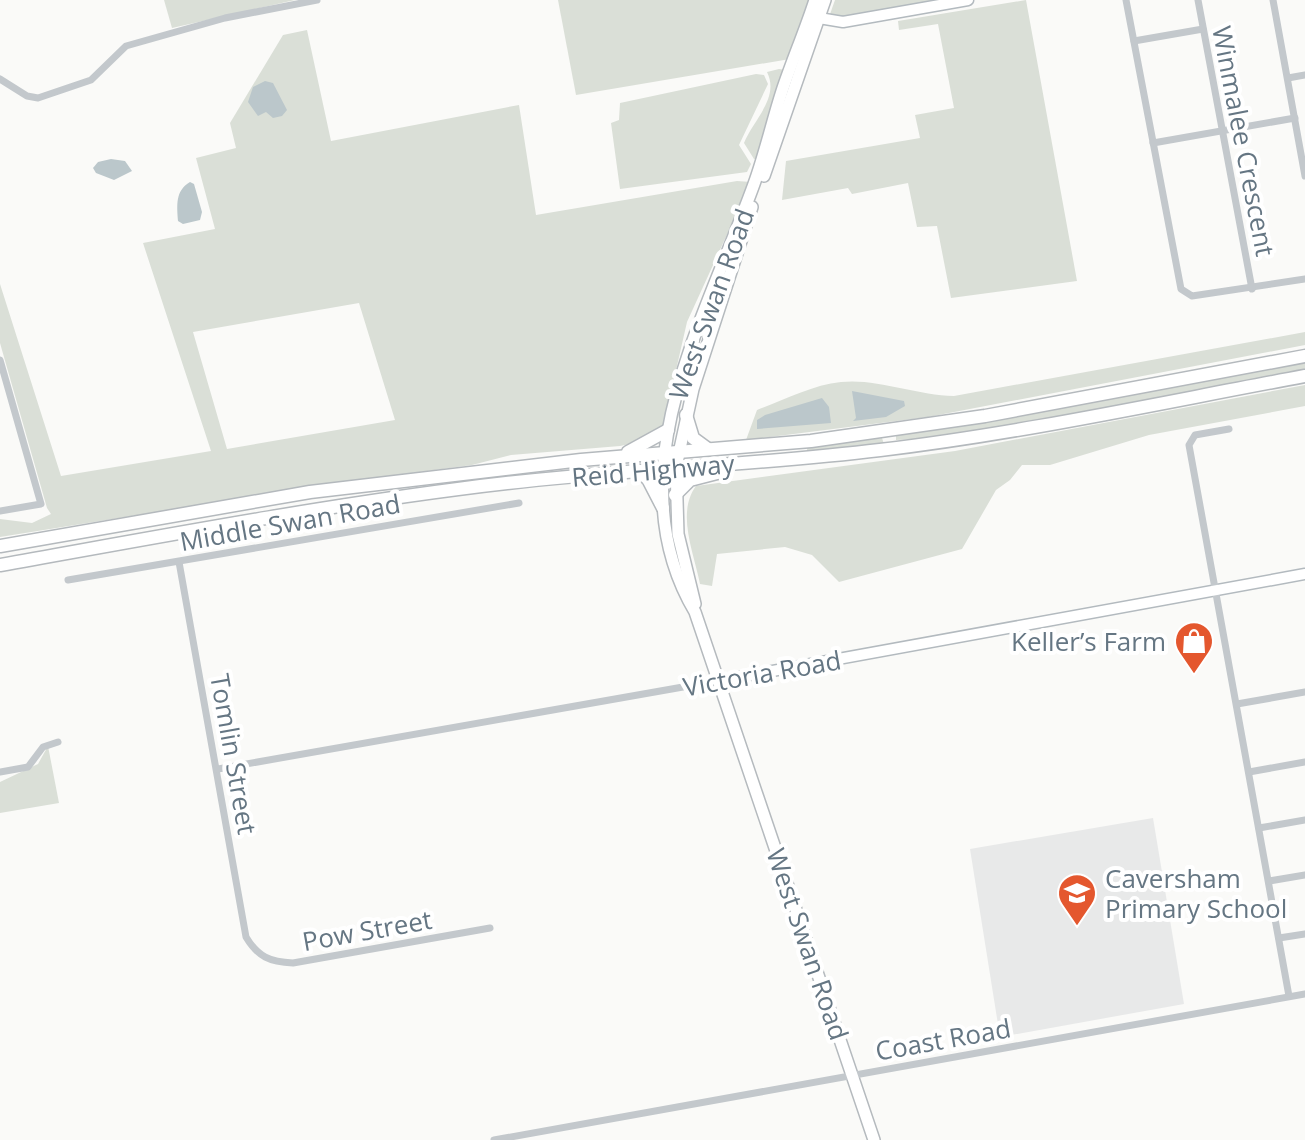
<svg xmlns="http://www.w3.org/2000/svg" width="1305" height="1140" font-family="'Open Sans',sans-serif">
<style>
.built{fill:#e8e9e9}
.green{fill:#dadfd7;fill-rule:evenodd}
.water{fill:#bbc7cb}
.lines{fill:none;stroke-linecap:round;stroke-linejoin:round}
.secondary-casing{stroke:#b3babf;stroke-width:13}
.primary-casing{stroke:#b5babe;stroke-width:14}
.highway-casing{stroke:#b4b9bd;stroke-width:15}
.street{stroke:#c3c8cc;stroke-width:7}
.secondary{stroke:#fff;stroke-width:10}
.primary{stroke:#fff;stroke-width:11}
.highway{stroke:#fff;stroke-width:12}
.labels{text-anchor:middle;dominant-baseline:central;stroke-width:8;stroke-linejoin:round;paint-order:stroke}
.street-label{font-size:26px;fill:#657683;stroke:#fff}
.poi-label{font-size:26px;fill:#657683;stroke:#fff;text-anchor:end}
</style>
<rect width="100%" height="100%" fill="#fafaf8"/>
<path class="built" d="M1153 818 1184 1004 1000 1037 970 849Z"/>
<g class="green">
<path d="M164 0H295L172 28Z"/>
<path d="M558 0H813L790 59 576 95Z"/>
<path d="M835 0H940L844 18 829 17Z"/>
<path d="M1026 0 1077 281 951 298 937 226 917 227 908 183 852 194 848 188 782 200 786 161 920 138 915 115 954 108 938 24 899 30 898 21Z"/>
<path d="M307 30 331 141 519 105 536 215 737 181 751 182 687 322 663 427 640 442 620 446 511 455 472 465 338 483 0 537V519L32 523 51 514 47 508 0 343V284L61 476 211 451 143 243 215 229 196 158 236 148 230 123 283 35ZM359 303 395 420 227 449 193 332Z"/>
<path d="M779 69 786 70 757 159H754L744 143C753 120 780 98 767 72Z"/>
<path d="M756 74 764 75 768 84 739 145 751 164 747 172 620 189 611 123 619 120 620 103Z"/>
<path d="M1305 332V345L928 417 746 440 757 410C784 400 812 385 841 382 876 378 916 395 954 396Z"/>
<path d="M1305 360V372L937 438 896 440V436L932 429Z"/>
<path d="M1305 385V406L1149 435 1050 465H1022L1010 480 996 490 962 549 839 582 812 555 785 547 717 554 712 586 700 584C694 553 676 513 696 486L955 451Z"/>
<path d="M882 438 884 444 807 452V447Z"/>
<path d="M48 746 59 803 0 813V782L38 764Z"/>
</g>
<g class="water">
<path d="M265 81 273 83 287 110 282 116 273 118 266 112 258 116 248 102 253 87Z"/>
<path d="M111 159 125 161 132 171 114 180 96 173 93 168 98 162Z"/>
<path d="M190 182 194 184 202 212 200 220 183 224 178 221C177 205 175 191 190 182Z"/>
<path d="M852 391 904 401 905 406 886 417 853 421 856 418Z"/>
<path d="M822 398 829 407 831 423 757 429V420L765 415Z"/>
</g>
<g class="lines">
<g class="secondary-casing">
<g id="secondary">
<path d="M813 17 843 22 968 0"/>
<path d="M717 681 1305 574"/>
</g>
</g>
<g class="primary-casing">
<g id="primary">
<path d="M815 0C805 31 792 61 782 91 772 122 765 154 754 184 706 317 613 474 695 612L874 1140"/>
<path d="M764 176 825 0"/>
<path d="M695 604 678 534 676 467 693 389 752 207"/>
</g>
</g>
<g class="highway-casing">
<g id="highway">
<path d="M686 415 693 438 708 449"/>
<path d="M628 452 668 430"/>
<path d="M636 470 648 479 663 508"/>
<path d="M675 495 690 480 725 471"/>
<path d="M0 546 310 492 581 460 811 441 985 416 1305 356"/>
<path d="M0 565C152 538 304 509 458 489 598 470 740 467 880 450 1023 433 1164 402 1305 376"/>
</g>
</g>
<g class="street">
<path d="M1126 0 1181 289 1192 296 1305 279"/>
<path d="M1198 0 1252 289"/>
<path d="M1273 0 1305 176"/>
<path d="M1134 41 1203 29"/>
<path d="M1288 78 1305 75"/>
<path d="M0 79 27 96 38 98 91 80 126 46 225 18 317 0"/>
<path d="M1153 143 1295 118"/>
<path d="M0 360 41 504 0 511"/>
<path d="M1229 429 1195 435 1189 445 1289 996"/>
<path d="M179 562 246 937C258 957 270 962 293 963L490 928"/>
<path d="M68 580 519 503"/>
<path d="M1237 704 1305 692"/>
<path d="M218 769 717 681"/>
<path d="M0 772 28 767 43 747 58 742"/>
<path d="M1249 772 1305 762"/>
<path d="M1259 828 1305 820"/>
<path d="M1269 881 1305 875"/>
<path d="M1279 938 1305 934"/>
<path d="M494 1140 1305 994"/>
</g>
<use href="#secondary" class="secondary"/>
<use href="#primary" class="primary"/>
<use href="#highway" class="highway"/>
</g>
<defs>
<g id="shop-pin" transform="scale(2)"><path d="M0 17L-7.5 6A9.5 9.5 0 1 1 7.5 6Z" fill="#e4572e" stroke="#fff"/><path d="M-5-2.5h2.3a2.7 3.5 0 0 1 5.4 0H5L5.5 6h-11ZM-1.5-2.5h3a1.5 2.3 0 0 0-3 0Z" fill="#fff"/></g>
<g id="school-pin" transform="scale(2)"><path d="M0 17L-7.5 6A9.5 9.5 0 1 1 7.5 6Z" fill="#e4572e" stroke="#fff"/><path d="M0-5L7-2L0 1L-7-2ZM-4 1L0 2.5L4 1V4Q0 6-4 4Z" fill="#fff"/></g>
</defs>
<g fill-rule="evenodd">
<use href="#shop-pin" x="1194" y="641"/>
<use href="#school-pin" x="1077" y="893"/>
</g>
<g class="labels">
<g class="street-label">
<text transform="translate(1244 141) rotate(79)">Winmalee Crescent</text>
<text transform="translate(711 304) rotate(-70)">West Swan Road</text>
<text transform="translate(653 470) rotate(-5)">Reid Highway</text>
<text transform="translate(290 522) rotate(-10)">Middle Swan Road</text>
<text transform="translate(762 673) rotate(-10)">Victoria Road</text>
<text transform="translate(234 754) rotate(80)">Tomlin Street</text>
<text transform="translate(367 930) rotate(-10)">Pow Street</text>
<text transform="translate(808 944) rotate(71)">West Swan Road</text>
<text transform="translate(943 1039) rotate(-10)">Coast Road</text>
</g>
<g class="poi-label">
<text x="1166" y="641">Keller’s Farm</text>
<text x="1105" y="878" text-anchor="start">Caversham<tspan x="1105" dy="30">Primary School</tspan></text>
</g>
</g>
</svg>
